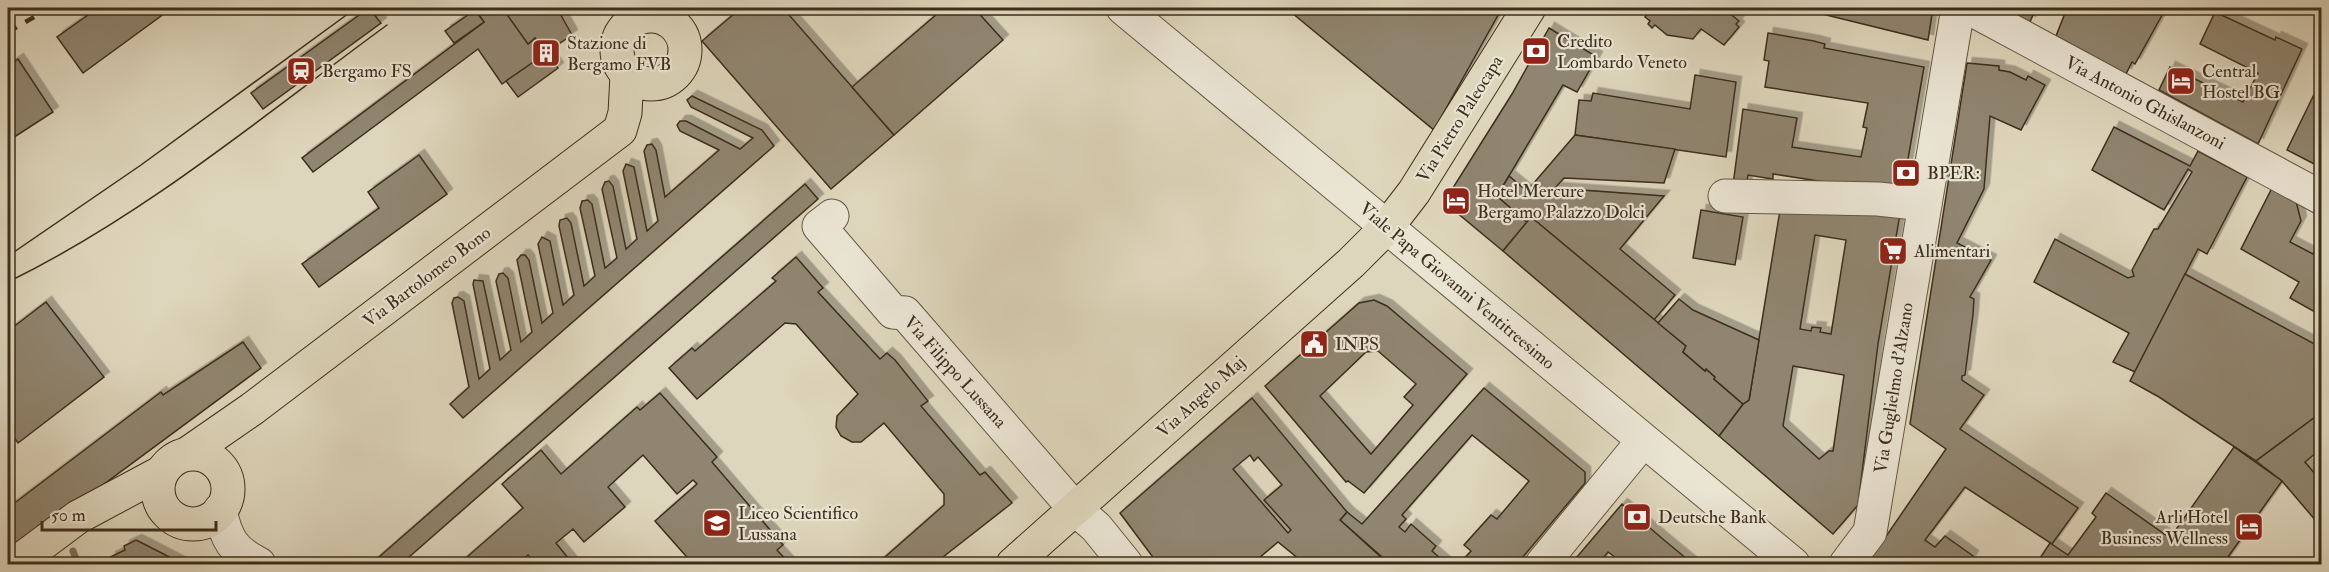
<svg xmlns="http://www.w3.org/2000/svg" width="2329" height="572" font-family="'IM FELL Double Pica',serif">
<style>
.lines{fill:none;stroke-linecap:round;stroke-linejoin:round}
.stream{stroke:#7c715b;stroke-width:7}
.building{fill:#90856f;stroke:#3c2e1b;stroke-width:1.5;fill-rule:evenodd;filter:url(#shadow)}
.minor-casing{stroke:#645843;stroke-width:35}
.major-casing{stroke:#3c2e1b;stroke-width:35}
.minor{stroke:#eae4d3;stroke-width:33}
.major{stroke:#ded6bc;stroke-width:33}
.tram{stroke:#3c2e1b;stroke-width:1.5}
.rail{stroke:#3c2e1b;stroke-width:4.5;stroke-dasharray:10 10;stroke-linecap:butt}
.labels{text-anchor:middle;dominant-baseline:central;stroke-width:4.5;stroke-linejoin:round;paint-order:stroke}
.poi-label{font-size:18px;fill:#3c2e1b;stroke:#eae4d3;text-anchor:start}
.street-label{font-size:18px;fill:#3c2e1b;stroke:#eae4d3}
</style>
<defs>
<filter id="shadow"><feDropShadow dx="5.5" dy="-5.5" stdDeviation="0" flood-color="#0004"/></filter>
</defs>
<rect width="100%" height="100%" fill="#ded6bc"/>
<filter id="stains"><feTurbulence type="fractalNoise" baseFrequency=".00333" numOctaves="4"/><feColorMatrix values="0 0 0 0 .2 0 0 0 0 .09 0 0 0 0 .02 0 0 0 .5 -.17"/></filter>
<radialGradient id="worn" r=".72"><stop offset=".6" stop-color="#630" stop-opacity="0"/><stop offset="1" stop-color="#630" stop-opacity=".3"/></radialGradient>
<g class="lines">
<path class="stream" d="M73 551 78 564"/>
</g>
<g class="building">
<path d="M98 8H172L83 73 57 37Z"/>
<path d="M369 8 381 23 263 109 251 93Z"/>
<path d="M482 8H504L528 44 535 38 545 54 502 84 478 49 313 172 302 158 484 22 477 12Z"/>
<path d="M557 8 572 35 547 52 558 68 518 97 506 81 545 54 535 38 528 44 503 9Z"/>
<path d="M741 8H783L894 135 831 189 702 41Z"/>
<path d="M944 8H974L1003 40 894 135 852 87Z"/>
<path d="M1286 8H1502L1434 130Z"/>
<path d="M1652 8H1723L1739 21 1736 24 1739 27 1724 45 1701 29 1693 39 1667 35 1655 25 1652 28 1648 24 1650 21 1645 17Z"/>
<path d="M1798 8H1933L1928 40Z"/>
<path d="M2003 8H2036L2030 22Z"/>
<path d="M2067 8H2081L2090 13 2093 8H2166L2135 64 2132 62 2126 74 2056 36Z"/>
<path d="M475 10 484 22 454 43 445 31Z"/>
<path d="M2215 12 2275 40 2276 37 2302 49 2258 144 2159 90 2170 67 2243 102 2258 73 2200 44Z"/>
<path d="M1549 28 1597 57 1577 92 1563 85 1497 196 1527 222 1503 251 1444 202 1512 94Z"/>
<path d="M1768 33 1814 41 1825 44 1824 48 1924 67 1902 194 1773 174V179L1748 175 1746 186 1733 185 1743 109 1797 118 1792 147 1861 157 1867 128 1863 127 1868 103 1765 87 1769 61 1764 60Z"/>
<path d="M18 59 53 112 8 141V66Z"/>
<path d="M1967 63 1999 66V70L2010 72 2026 80 2028 76 2045 85 2021 130 1990 116 1984 189 1957 243 1991 260 1970 297 1974 299 1973 315 1965 375 1962 376V380L1984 395 1960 429 2078 508 2052 544 1965 487 1925 540 1935 547 1945 536 1973 556 1968 564H1867L1946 449 1910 424Z"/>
<path d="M1695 75 1736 82 1726 157 1575 135 1579 100 1591 101 1593 93 1690 109Z"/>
<path d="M2322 78V168L2287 150Z"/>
<path d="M692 96 762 130 774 146 463 418 450 404 469 387 452 303 454 298 458 297 464 301 479 379 490 369 473 284 474 280 483 281 500 360 511 350 496 281 499 274 503 273 508 278 521 342 532 332 517 260 521 255H525L529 260 542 323 553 313 538 244 542 237 550 241 563 305 574 295 559 226 560 220 567 218 571 223 584 286 595 276 580 208 582 201 588 200 592 204 605 268 617 258 602 189 605 182 609 181 613 186 626 249 637 239 623 171 626 164 634 167 647 231 658 221 644 151 647 145 652 144 656 150 665 197 719 150 680 131 677 125 680 121H686L740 149 753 138 691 107 687 100Z"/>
<path d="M2114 127 2190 166 2198 151 2247 177 2207 254 2198 249 2135 372 2113 362 2129 333 2034 282 2055 239 2128 278 2134 276 2132 270 2154 229H2158L2192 172 2188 169 2164 210 2092 170Z"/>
<path d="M1575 135 1675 149 1664 183 1564 178 1555 188 1664 196 1620 249 1675 295 1654 320 1531 217 1527 222 1497 196 1509 176 1527 191Z"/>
<path d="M419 155 447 194 319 287 302 264 379 208 368 192Z"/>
<path d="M805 184 818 199 401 564H371Z"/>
<path d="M2272 188 2296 201 2301 221 2290 242 2313 254 2322 238V316L2290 298 2299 282 2241 249Z"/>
<path d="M1781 204 1901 208 1878 344 1858 505 1833 534 1719 436 1743 404 1749 400ZM1815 235 1846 240 1831 334 1820 332 1821 328 1812 327 1811 331 1800 329ZM1793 366 1844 375 1833 451H1829L1819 459 1783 426Z"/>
<path d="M1701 210 1743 217 1735 265 1693 258Z"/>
<path d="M1531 217 1686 346 1683 352 1705 371 1706 369 1715 377 1714 379 1743 404 1719 436 1503 251Z"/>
<path d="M796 257 823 288 818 292 880 359 887 353 895 360 928 401 921 406 980 475 985 472 1012 503 934 564H877L944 505V494L884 423 861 442H852L841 436 836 427 837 416 858 394 796 324 785 323 697 399 669 368 692 348 695 351 776 281 772 278Z"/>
<path d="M2185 274 2322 348V412L2256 461 2159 397 2130 381Z"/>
<path d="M1679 299 1693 310 1759 340 1749 400 1743 404 1714 379 1715 377 1706 369 1705 371 1683 352 1686 346 1658 323Z"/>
<path d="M1374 300 1387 306 1467 374 1364 493 1348 481 1346 482 1265 386 1359 303ZM1378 351 1416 384 1404 397 1413 405 1371 454 1320 396 1366 352Z"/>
<path d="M46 302 104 377 18 443 8 429V331Z"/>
<path d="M243 342 261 368 8 555V508L161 392 163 395Z"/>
<path d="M1484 388 1585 472V483L1517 564H1459L1471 551 1464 545 1491 515 1497 519 1529 481 1472 435 1402 515 1406 519 1399 527 1405 532 1411 524 1436 546 1432 551 1447 564H1390L1340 520 1347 512 1362 524Z"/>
<path d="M660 393 717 457 712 462 783 545 777 550 790 564H772L773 561 763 564H693L655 521 697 484 693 480 677 494 643 455 608 487 625 507 584 542 573 529 556 543 573 564H537L528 555 517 564H459L523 508 502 484 541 450 561 474 637 407 640 410Z"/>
<path d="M1252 398 1347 512 1340 520 1383 559 1378 564H1305L1278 542 1252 564H1158L1120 513ZM1250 455 1254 461 1258 457 1282 485 1264 500 1291 530 1288 533 1233 469Z"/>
<path d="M2322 412V448L2305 462 2322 482V528L2282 481 2256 461Z"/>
<path d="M2234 447 2282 481 2223 564H2036L2050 543 2068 555 2096 517 2092 513 2106 493 2170 538Z"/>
<path d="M1622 504 1664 540 1693 564H1624L1608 552 1600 562 1603 564H1571Z"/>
<path d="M136 540 146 545 183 564H113L110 557 125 550 124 546Z"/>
</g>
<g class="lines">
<g class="minor-casing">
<g id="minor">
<path d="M1123 8 1793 564"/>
<path d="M1969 8 2322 198"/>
<path d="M1725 196 1878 199 1925 204"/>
<path d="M832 216 819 226 893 312 905 313 1075 509 1096 527 1126 564"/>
<path d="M220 510C226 539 233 551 259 564"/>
<path d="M1542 564 1643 441"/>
<path d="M1846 564 1870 532 1958 8"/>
</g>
</g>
<g class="major-casing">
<g id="major">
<circle cx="651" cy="50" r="34"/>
<path d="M187 454 252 409 620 130 625 113 627 75"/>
<circle cx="193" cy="489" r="35"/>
<path d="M15 564 78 517 162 472"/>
<path d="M1013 564 1351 263 1387 227 1414 192 1529 8"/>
</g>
</g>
<use href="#minor" class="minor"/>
<use href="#major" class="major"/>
<g class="tram">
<path d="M8 256 141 165 356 8"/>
<path d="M8 282C145 215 264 115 387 25"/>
</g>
<path class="rail" d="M8 32 50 8"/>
</g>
<defs>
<g id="bank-square" transform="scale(1.5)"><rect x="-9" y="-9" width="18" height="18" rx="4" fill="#8f2418" stroke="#eae4d3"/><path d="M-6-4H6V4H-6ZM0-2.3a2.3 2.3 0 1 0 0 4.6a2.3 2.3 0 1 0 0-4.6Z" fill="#fff"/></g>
<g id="building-square" transform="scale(1.5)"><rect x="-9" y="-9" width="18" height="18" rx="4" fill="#8f2418" stroke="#eae4d3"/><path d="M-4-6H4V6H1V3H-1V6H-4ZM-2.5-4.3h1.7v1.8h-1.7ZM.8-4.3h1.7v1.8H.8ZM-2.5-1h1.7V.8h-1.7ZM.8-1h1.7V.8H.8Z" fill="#fff"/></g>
<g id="station-square" transform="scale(1.5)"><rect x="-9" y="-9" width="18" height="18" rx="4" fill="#8f2418" stroke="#eae4d3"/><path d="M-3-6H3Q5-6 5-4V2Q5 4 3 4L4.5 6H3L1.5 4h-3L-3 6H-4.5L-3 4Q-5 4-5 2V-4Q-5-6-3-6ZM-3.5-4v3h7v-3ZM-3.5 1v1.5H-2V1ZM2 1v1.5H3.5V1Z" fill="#fff"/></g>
<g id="hotel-square" transform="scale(1.5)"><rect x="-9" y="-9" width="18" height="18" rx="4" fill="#8f2418" stroke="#eae4d3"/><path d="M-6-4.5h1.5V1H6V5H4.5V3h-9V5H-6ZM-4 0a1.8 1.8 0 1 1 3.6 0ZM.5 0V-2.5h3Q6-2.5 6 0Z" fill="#fff"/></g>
<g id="supermarket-square" transform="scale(1.5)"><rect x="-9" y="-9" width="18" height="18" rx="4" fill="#8f2418" stroke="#eae4d3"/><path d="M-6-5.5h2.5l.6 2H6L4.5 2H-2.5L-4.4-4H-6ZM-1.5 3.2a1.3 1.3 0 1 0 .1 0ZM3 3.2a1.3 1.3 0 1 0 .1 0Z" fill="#fff"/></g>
<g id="civic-square" transform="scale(1.5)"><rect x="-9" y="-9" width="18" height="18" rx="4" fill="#8f2418" stroke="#eae4d3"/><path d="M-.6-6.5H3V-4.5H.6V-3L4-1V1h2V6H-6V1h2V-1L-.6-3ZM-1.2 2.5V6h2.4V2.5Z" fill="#fff"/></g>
<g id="school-square" transform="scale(1.5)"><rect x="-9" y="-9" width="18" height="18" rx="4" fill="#8f2418" stroke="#eae4d3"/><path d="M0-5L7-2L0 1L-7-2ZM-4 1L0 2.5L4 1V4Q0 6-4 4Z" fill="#fff"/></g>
</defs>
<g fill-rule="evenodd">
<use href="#bank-square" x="1536" y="51"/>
<use href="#building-square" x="546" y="53"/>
<use href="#station-square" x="301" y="71"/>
<use href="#hotel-square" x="2181" y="81"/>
<use href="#bank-square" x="1906" y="173"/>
<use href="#hotel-square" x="1456" y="201"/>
<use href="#supermarket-square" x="1893" y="251"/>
<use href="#civic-square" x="1314" y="344"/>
<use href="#bank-square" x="1637" y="517"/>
<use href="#school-square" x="717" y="523"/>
<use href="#hotel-square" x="2249" y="527"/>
</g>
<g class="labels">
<g class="poi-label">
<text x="1557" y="41">Credito<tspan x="1557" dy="21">Lombardo Veneto</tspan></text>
<text x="567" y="43">Stazione di<tspan x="567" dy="21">Bergamo FVB</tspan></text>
<text x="322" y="71">Bergamo FS</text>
<text x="2202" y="71">Central<tspan x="2202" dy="21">Hostel BG</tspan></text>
<text x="1927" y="173">BPER:</text>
<text x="1477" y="191">Hotel Mercure<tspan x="1477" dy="21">Bergamo Palazzo Dolci</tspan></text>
<text x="1914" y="251">Alimentari</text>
<text x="1335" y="344">INPS</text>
<text x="738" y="513">Liceo Scientifico<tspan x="738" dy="21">Lussana</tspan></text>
<text x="1658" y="517">Deutsche Bank</text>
<text x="2228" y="517" text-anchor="end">Arli Hotel<tspan x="2228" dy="21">Business Wellness</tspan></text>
</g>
<g class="street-label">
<text transform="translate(2145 103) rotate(28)">Via Antonio Ghislanzoni</text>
<text transform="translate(1460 119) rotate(-58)">Via Pietro Paleocapa</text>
<text transform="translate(427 277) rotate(-37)">Via Bartolomeo Bono</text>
<text transform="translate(1457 286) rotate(40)">Viale Papa Giovanni Ventitreesimo</text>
<text transform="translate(955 372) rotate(48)">Via Filippo Lussana</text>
<text transform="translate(1894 388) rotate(-81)">Via Guglielmo d'Alzano</text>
<text transform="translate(1201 397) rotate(-42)">Via Angelo Maj</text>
</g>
</g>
<rect width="2329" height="572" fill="none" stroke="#ded6bc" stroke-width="30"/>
<rect x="9" y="9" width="2311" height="554" fill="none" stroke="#3c2e1b" stroke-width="3"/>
<rect x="15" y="15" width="2299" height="542" fill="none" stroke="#3c2e1b" stroke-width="1.5"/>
<path d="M42 521v9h174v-9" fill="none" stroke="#3c2e1b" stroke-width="3"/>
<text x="51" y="521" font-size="18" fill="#3c2e1b" stroke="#eae4d3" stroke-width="4.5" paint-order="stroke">50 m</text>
<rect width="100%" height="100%" filter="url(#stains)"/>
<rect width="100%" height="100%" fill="url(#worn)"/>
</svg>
